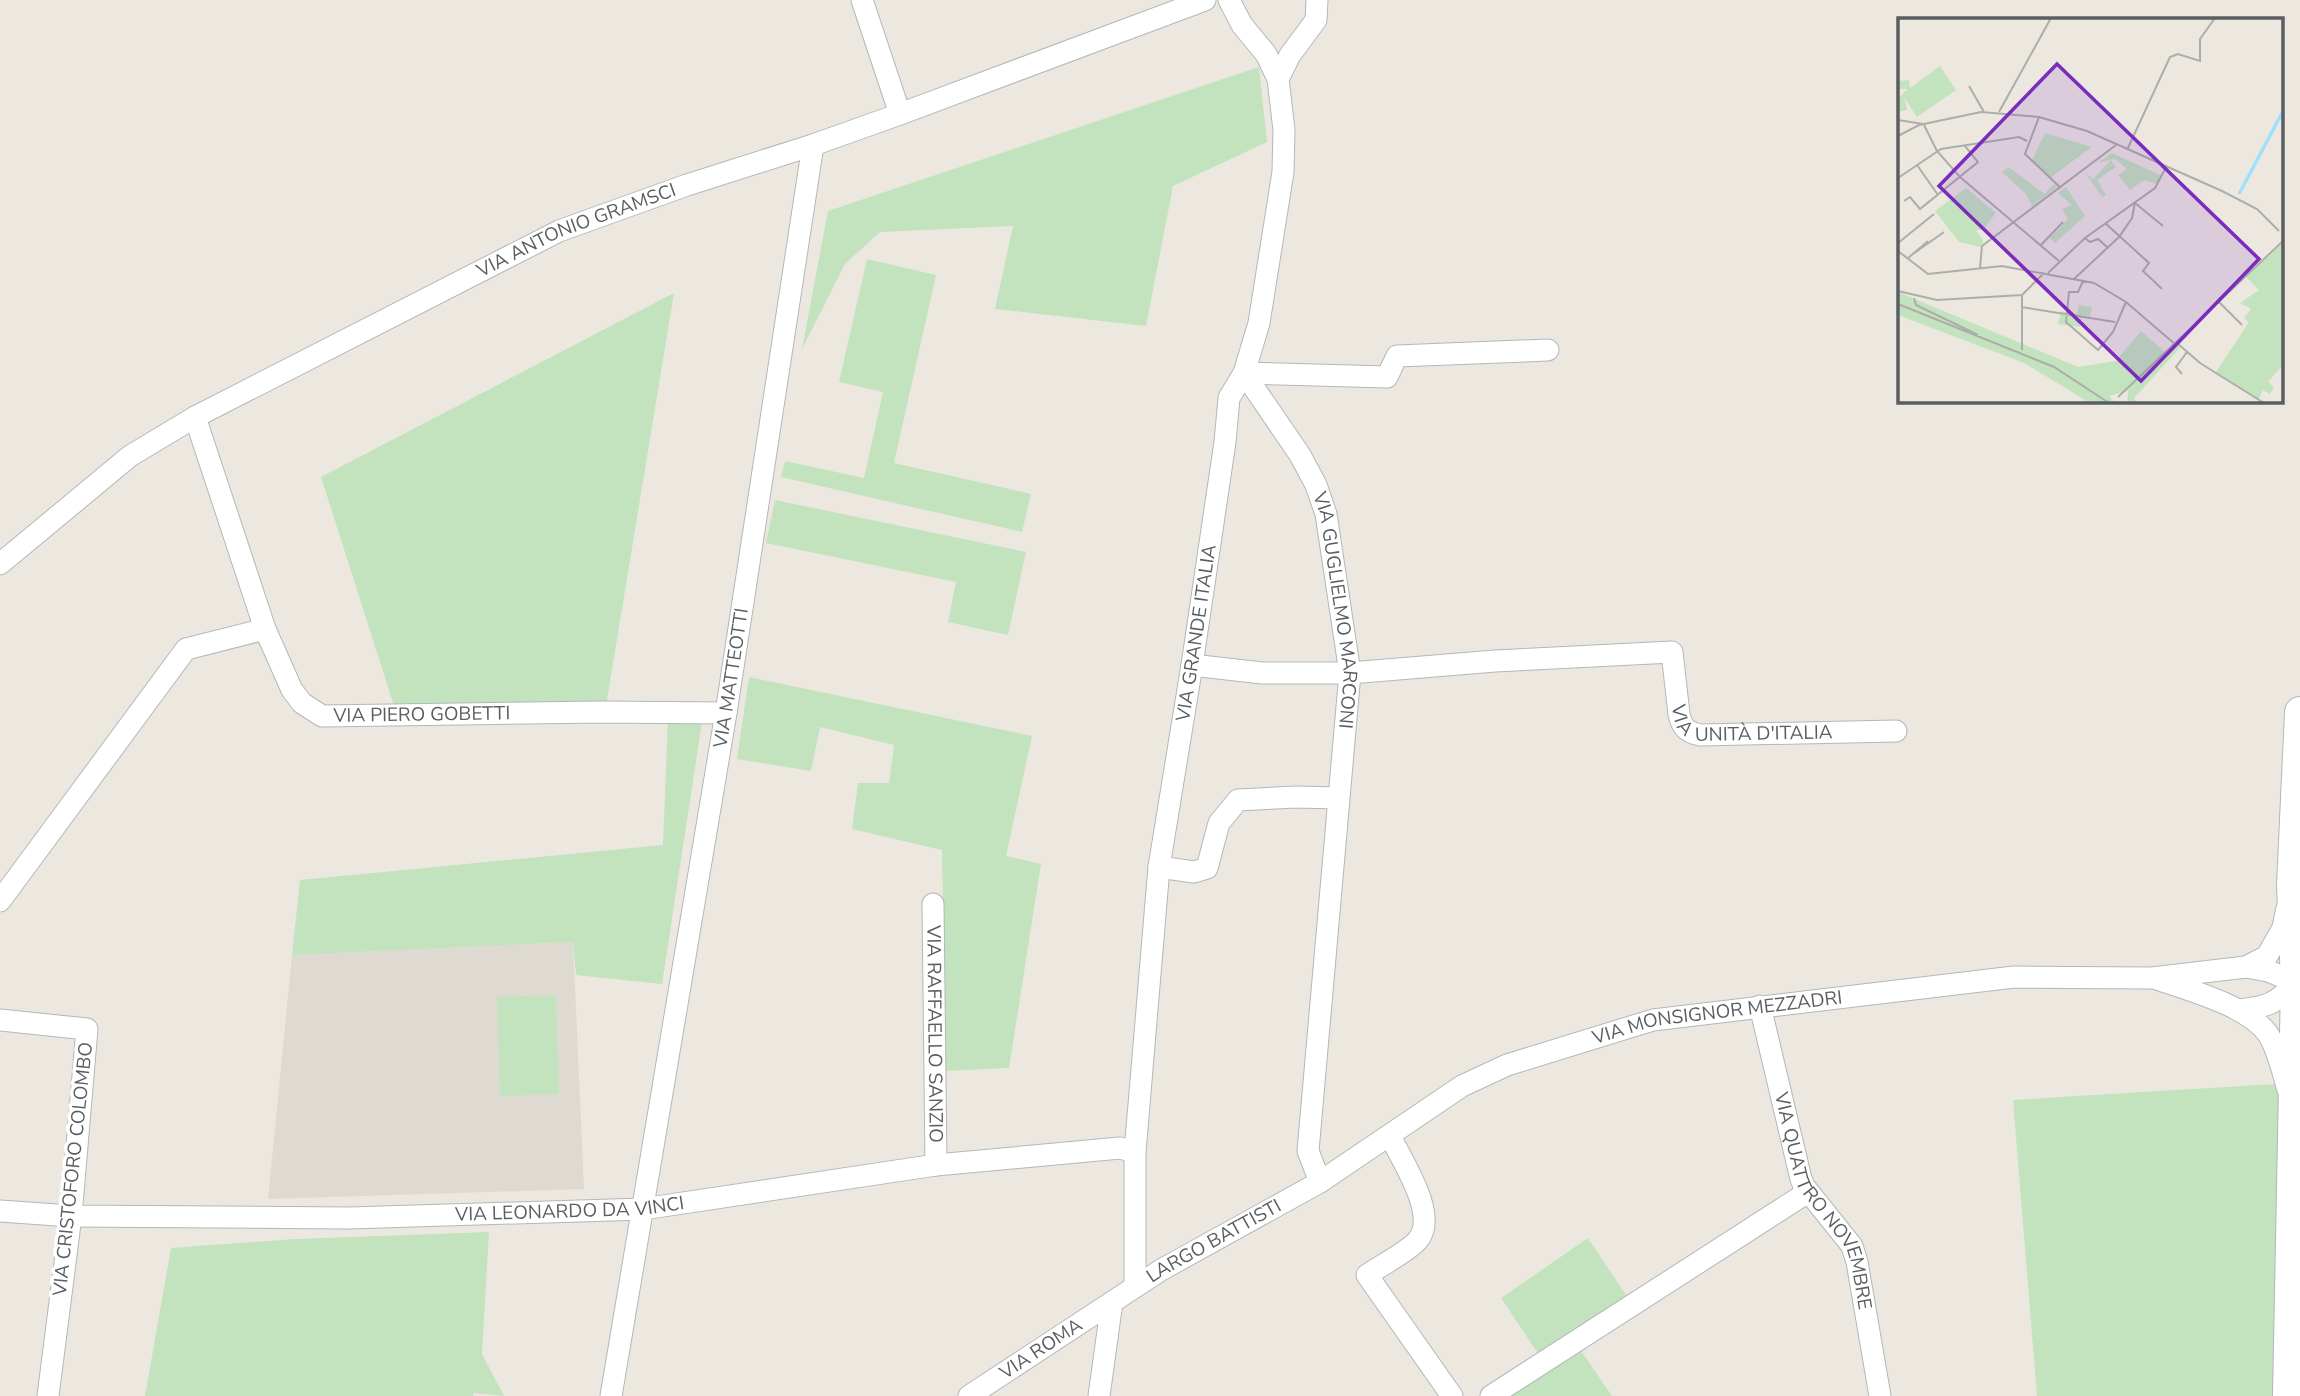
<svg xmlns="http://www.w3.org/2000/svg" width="2300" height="1396" font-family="'Nunito Sans',sans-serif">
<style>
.education{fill:#ded9d1}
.green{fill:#c2e3bd}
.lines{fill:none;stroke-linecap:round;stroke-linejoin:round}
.street-casing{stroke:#b3b7bb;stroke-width:23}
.secondary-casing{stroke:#b2b7bb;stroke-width:32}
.street{stroke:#fff;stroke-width:21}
.secondary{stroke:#fff;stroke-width:30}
.labels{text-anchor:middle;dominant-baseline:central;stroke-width:7;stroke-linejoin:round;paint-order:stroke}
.street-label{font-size:19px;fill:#595e61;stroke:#fff}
.inset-river{fill:none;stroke:#9fe1fd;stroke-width:3.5}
.inset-road{fill:none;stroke:#adada9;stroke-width:2}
.view{fill:#7b2cbf;fill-opacity:0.15;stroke:#7b2cbf;stroke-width:3.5}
.inset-edge{fill:none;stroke:#595e61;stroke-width:3.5}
</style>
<rect width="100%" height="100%" fill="#ece8e0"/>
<path class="education" d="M573 942 584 1189 268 1199 292 955Z"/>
<g class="green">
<path d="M1259 67 1267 142 1173 186 1146 326 995 309 1013 226 880 232 845 264 802 349 828 211Z"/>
<path d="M867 259 936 275 894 463 1031 494 1022 532 781 477 785 461 864 478 883 392 839 382Z"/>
<path d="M674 293 606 706 396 712 321 477Z"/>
<path d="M775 500 1026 552 1008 635 948 622 956 582 766 543Z"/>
<path d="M749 677 1032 736 1006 856 1041 864 1009 1068 946 1071 942 850 852 829 858 783H889L894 745 820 727 811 771 737 759Z"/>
<path d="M668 717 702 722 662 984 576 975 573 942 292 955 300 880 663 845Z"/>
<path d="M556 995 559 1094 500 1096 497 997Z"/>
<path d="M2291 1083 2300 1396H2037L2013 1100Z"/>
<path d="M489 1232 482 1354 504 1396 474 1393 473 1396H145L171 1248 295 1239Z"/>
<path d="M1588 1238 1632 1304 1573 1339 1612 1396H1489L1543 1361 1501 1298Z"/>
</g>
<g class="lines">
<g class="street-casing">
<g id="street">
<path d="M862 0 900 114"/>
<path d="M1278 79 1290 55 1316 20 1317 0"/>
<path id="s1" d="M1244 373 1300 455 1316 485 1326 514 1350 673 1308 1151 1320 1182"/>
<path d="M1244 373 1387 377 1397 356 1548 350"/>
<path id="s2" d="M195 417 265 629 292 690 302 703 322 716 601 712 726 713"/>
<path id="s3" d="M0 564 130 456 195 417 559 231 687 185 813 145 900 114 1205 0"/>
<path id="s4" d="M1192 665 1262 673H1350L1495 661 1672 652 1679 714C1682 728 1687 732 1700 735L1896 731"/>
<path d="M1159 867 1194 872 1207 868 1219 823 1238 800 1296 797 1338 798"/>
<path d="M0 901 186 649 265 629"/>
<path id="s5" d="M933 904 936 1165"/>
<path d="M2246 967 2267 956 2283 928 2287 908"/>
<path d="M2157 979C2189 990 2248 1006 2268 1034 2278 1050 2283 1073 2288 1090"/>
<path id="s6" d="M1760 1006 1801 1179 1804 1186 1852 1246 1857 1262 1880 1396"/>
<path d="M0 1020 87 1029 71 1216 48 1396"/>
<path d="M1390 1136C1402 1161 1440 1217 1417 1241 1407 1252 1380 1266 1367 1275L1452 1396"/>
<path id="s7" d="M0 1211 71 1216 350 1218 643 1209 936 1165 1120 1148 1135 1152"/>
<path id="s8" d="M1135 1287V1152L1159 867 1192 665 1225 442 1229 398 1244 373 1259 323 1283 172 1284 130 1278 79 1266 54 1242 25 1229 0"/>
<path id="s9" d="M611 1396 726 713 813 145"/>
<path id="s10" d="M969 1396 1161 1270 1320 1182 1462 1086 1507 1065 1653 1020 2014 977 2152 978 2246 967 2268 971 2296 982C2277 1003 2268 1007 2239 1010"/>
<path d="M1099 1396 1112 1302"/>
<path d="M1491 1396 1808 1192"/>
</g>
</g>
<g class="secondary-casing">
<path id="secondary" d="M2288 1396 2296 982 2292 885 2300 712"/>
</g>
<use href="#street" class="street"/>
<use href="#secondary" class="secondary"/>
</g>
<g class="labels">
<g class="street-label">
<text stroke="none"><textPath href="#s3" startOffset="670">VIA ANTONIO GRAMSCI</textPath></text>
<text stroke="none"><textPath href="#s1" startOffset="261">VIA GUGLIELMO MARCONI</textPath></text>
<text stroke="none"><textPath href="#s8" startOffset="658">VIA GRANDE ITALIA</textPath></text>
<text stroke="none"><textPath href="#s9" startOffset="728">VIA MATTEOTTI</textPath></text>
<text stroke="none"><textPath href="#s2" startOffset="430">VIA PIERO GOBETTI</textPath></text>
<text stroke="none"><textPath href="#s4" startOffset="621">VIA UNITÀ D'ITALIA</textPath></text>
<text stroke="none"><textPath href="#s10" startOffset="849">VIA MONSIGNOR MEZZADRI</textPath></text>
<text stroke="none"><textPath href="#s5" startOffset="130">VIA RAFFAELLO SANZIO</textPath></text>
<text transform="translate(73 1169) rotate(-84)">VIA CRISTOFORO COLOMBO</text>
<text stroke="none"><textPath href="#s6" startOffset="208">VIA QUATTRO NOVEMBRE</textPath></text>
<text stroke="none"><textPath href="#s7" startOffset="570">VIA LEONARDO DA VINCI</textPath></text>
<text stroke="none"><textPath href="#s10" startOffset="290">LARGO BATTISTI</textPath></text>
<text stroke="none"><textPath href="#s10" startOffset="86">VIA ROMA</textPath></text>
</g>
</g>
<g transform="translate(1898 18)">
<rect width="385" height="385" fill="#ece8e0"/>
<path d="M42 48 58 72 19 99 6 79 9 92 0 94V80L10 71H0V63L11 62 12 70ZM147 115 194 129 153 159 134 142ZM214 135 264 158 258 166 246 162 232 172 220 157 229 151 217 141 200 145ZM213 142 218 149 199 162 208 177 204 179 187 154 195 161ZM111 149 146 176 157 165 160 169 134 188 129 177 104 154ZM168 169 187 198 157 225 152 220 170 201 164 191 174 187 160 175ZM68 170 98 195 85 212H78L85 223 83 229 61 224 37 193ZM385 225V347L370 364 376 369 372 376 365 372 361 381 318 354 351 304 346 300 353 291 342 285 361 272 348 259ZM0 274 180 349 218 343 243 313 268 335 278 325 282 330 236 380 239 385H229L230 373 211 378 217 385H192L126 345 0 297ZM181 287 194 289 192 299 184 297 182 309 160 306 163 293 179 296Z" fill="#c2e3bd"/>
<path class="inset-river" d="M341 176 385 93"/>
<path class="inset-road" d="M71 68 86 94M101 94 153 0M141 99 127 136 163 170M0 102 25 106M26 107 39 133 62 159 161 243M0 118 21 107 83 94 141 99 189 113 324 173 359 191 381 213M229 132 272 39 280 36 302 43V21L317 0M19 147 40 177M0 160 43 131 121 119 129 123M6 183 12 179 22 191 80 144 67 128M237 185 265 208M207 205 251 245 245 253 264 271M187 220 192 224 200 221 209 229M0 225 36 196M143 227 165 204M0 233 30 256 104 248 196 265 228 284 278 327M15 236 46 214M9 241 30 223M82 250 84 228 218 127M150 255 187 220 257 170 268 149M175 262 221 219 234 200 237 184M185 263 180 274H171L168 304 200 332 215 314 228 284M0 273 39 282 124 277M16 280 18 287 80 317M321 284 344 307M0 286 156 349 211 385M123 289 217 304M279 325 302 345 366 385M124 332V277L146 255M284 356 278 349 289 334M220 379 385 223"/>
<path class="view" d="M159 46 361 241 243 363 41 168Z"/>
<rect width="385" height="385" class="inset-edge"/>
</g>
</svg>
